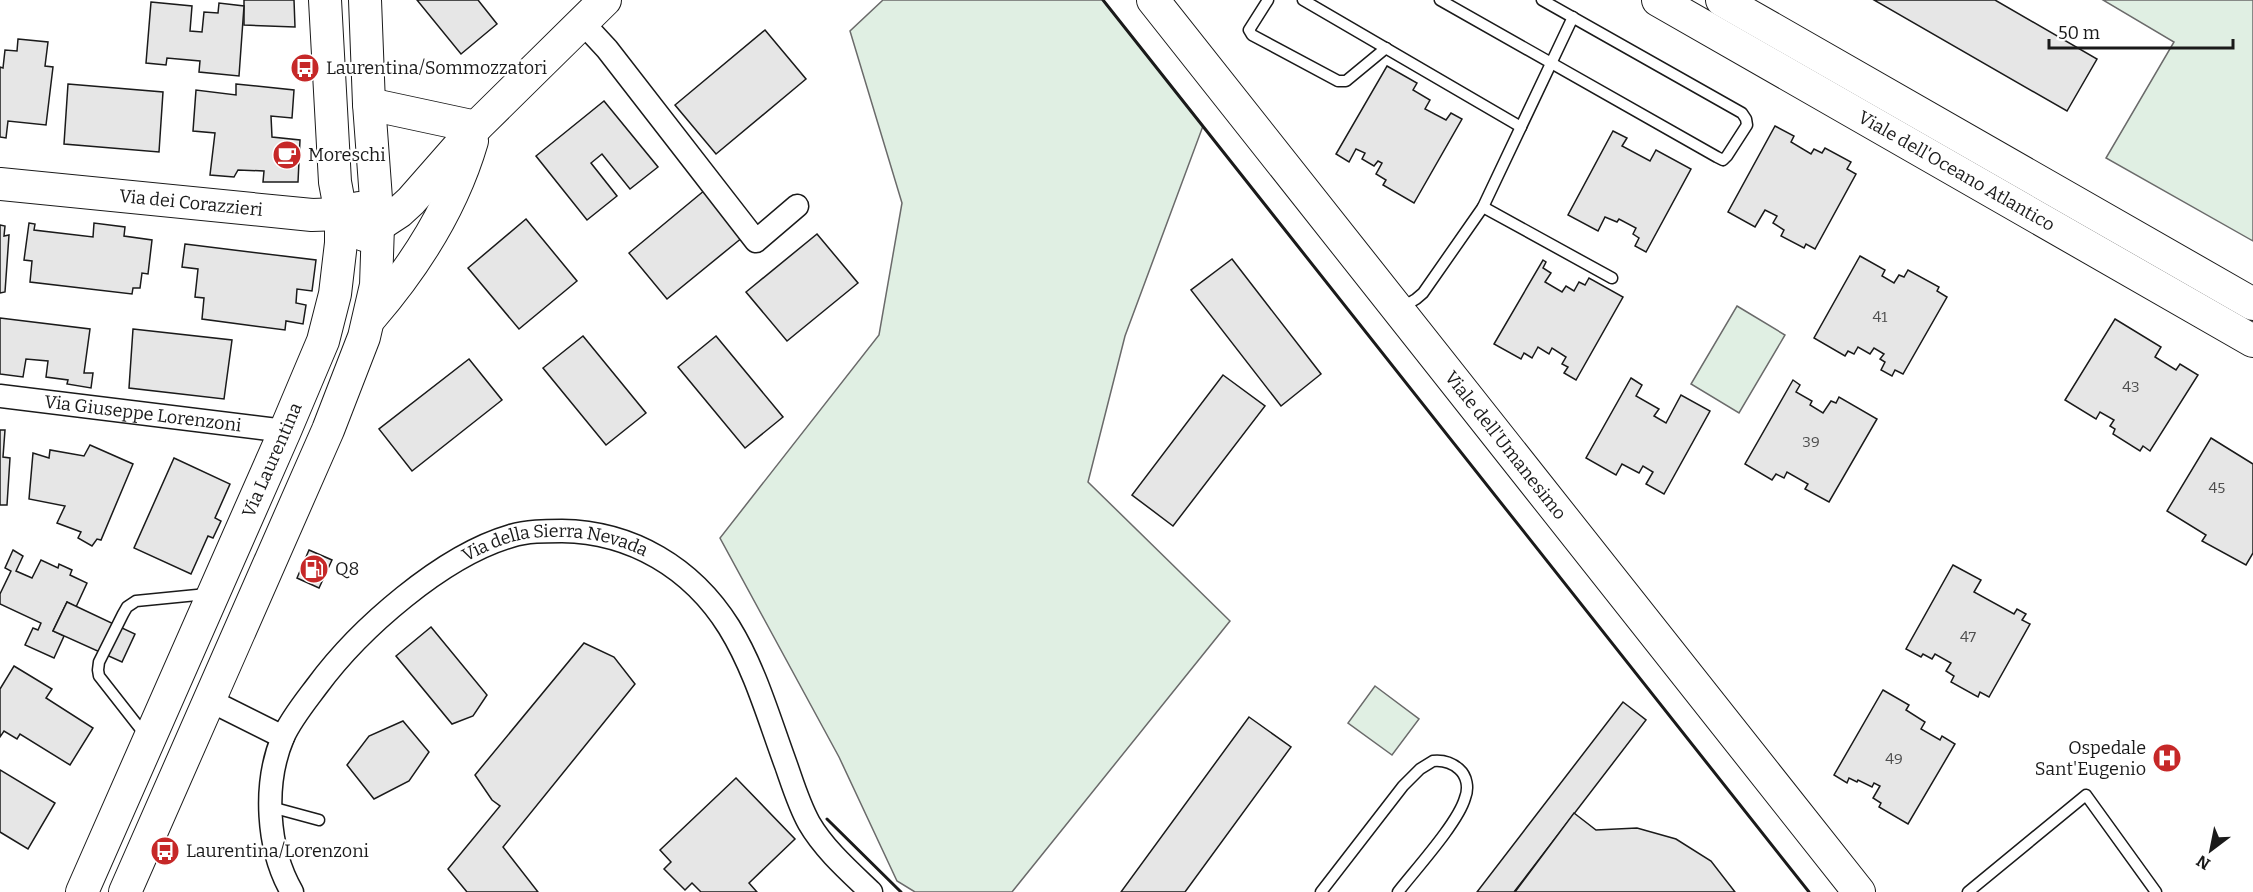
<svg xmlns="http://www.w3.org/2000/svg" width="2253" height="892" font-family="Bitter,serif">
<style>
.green{fill:#e0efe3;stroke:#6a6a6a;stroke-width:1.5}
.building{fill:#e6e6e6;stroke:#1a1a1a;stroke-width:1.5}
.lines{fill:none;stroke-linecap:round;stroke-linejoin:round}
.lane-casing{stroke:#1a1a1a;stroke-width:13}
.street-casing{stroke:#1a1a1a;stroke-width:25}
.secondary-casing{stroke:#1a1a1a;stroke-width:34}
.lane{stroke:#fff;stroke-width:10}
.street{stroke:#fff;stroke-width:22}
.secondary{stroke:#fff;stroke-width:32}
.wall{stroke:#1a1a1a;stroke-width:3}
.labels{text-anchor:middle;dominant-baseline:central;stroke-width:4.5;stroke-linejoin:round;paint-order:stroke}
.number-label{font-size:15px;fill:#4d4d4d}
.poi-label{font-size:18px;fill:#1a1a1a;stroke:#fff;text-anchor:start}
.street-label{font-size:18px;fill:#1a1a1a;stroke:#fff}
</style>
<rect width="100%" height="100%" fill="#fff"/>
<g class="green">
<path d="M883 0H1103L1203 126 1125 336 1088 482 1230 621 1012 892H915L897 881 839 757 720 538 879 335 902 203 850 31Z"/>
<path d="M2103 0H2253V241L2106 158 2174 42Z"/>
<path d="M1737 306 1785 335 1739 413 1691 384Z"/>
<path d="M1375 686 1419 719 1392 755 1348 723Z"/>
</g>
<g class="building">
<path d="M244 0H294L295 27 244 25Z"/>
<path d="M417 0H478L497 24 461 54Z"/>
<path d="M1874 0H1995L2097 59 2067 111Z"/>
<path d="M151 2 192 6 190 31 202 32 204 12 218 13 219 3 244 6 239 76 199 72 200 61 167 58 166 65 146 63Z"/>
<path d="M765 30 806 79 716 154 675 105Z"/>
<path d="M18 39 48 42 45 66 53 67 46 125 8 121 6 138 0 137V67L3 68 5 50 17 51Z"/>
<path d="M1387 66 1417 83 1413 90 1430 100 1425 109 1446 120 1451 113 1462 119 1414 203 1383 185 1386 180 1376 174 1382 163 1378 161 1374 166 1362 159 1365 153 1356 149 1349 162 1336 154Z"/>
<path d="M68 84 163 92 159 152 64 144Z"/>
<path d="M236 84 294 90 292 118 271 116 272 137 300 140 298 182H263L264 171 238 170 234 177 210 175 215 133 193 131 196 90 236 95Z"/>
<path d="M604 101 658 167 630 189 602 154 591 163 617 196 587 220 536 156Z"/>
<path d="M1775 126 1794 136 1791 142 1811 154 1814 149 1822 153 1825 148 1851 162 1847 169 1856 174 1815 249 1806 244 1804 248 1781 236 1784 230 1773 223 1777 216 1765 210 1755 227 1728 212Z"/>
<path d="M1613 131 1627 138 1622 146 1650 161 1656 150 1691 169 1646 252 1635 246 1639 238 1633 234 1636 228 1619 219 1617 222 1605 217 1598 231 1568 215Z"/>
<path d="M705 190 743 237 667 299 629 253Z"/>
<path d="M526 219 577 281 519 329 468 268Z"/>
<path d="M29 223 35 224 34 230 93 237 94 223 125 227 124 236 152 240 148 274 142 273 140 288H133L132 294 30 282 32 261 24 260Z"/>
<path d="M0 225 5 226 4 236 9 235 5 292 0 293Z"/>
<path d="M817 234 858 283 787 341 746 292Z"/>
<path d="M185 244 316 260 312 291 297 289 296 303 306 305 303 324 286 321 285 330 202 319 204 298 195 297 198 269 182 267Z"/>
<path d="M1860 256 1885 270 1882 276 1894 283 1899 275 1904 277 1908 270 1939 287 1937 291 1947 297 1903 374 1895 370 1892 376 1881 370 1885 362 1880 359 1884 354 1874 348 1870 354 1858 347 1854 354 1848 351 1845 356 1814 338Z"/>
<path d="M1232 259 1321 374 1281 406 1191 290Z"/>
<path d="M1543 260 1546 262 1543 268 1551 273 1545 282 1562 292 1566 286 1574 291 1579 282 1585 285 1589 278 1623 297 1576 380 1564 373 1568 367 1562 364 1566 357 1552 348 1549 354 1538 347 1532 358 1524 353 1521 359 1494 344Z"/>
<path d="M0 318 90 329 84 373H93L91 388 67 384 68 380 46 377 48 361 26 359 23 377 0 374Z"/>
<path d="M2115 319 2161 347 2155 357 2176 370 2180 364 2198 375 2150 451 2143 446 2140 451 2113 434 2115 429 2110 426 2114 420 2100 412 2096 419 2065 400Z"/>
<path d="M133 329 232 340 224 399 129 388Z"/>
<path d="M583 336 646 413 606 445 543 368Z"/>
<path d="M716 336 783 417 745 448 678 367Z"/>
<path d="M469 359 502 400 412 471 379 429Z"/>
<path d="M1223 375 1265 406 1173 526 1132 495Z"/>
<path d="M1631 378 1642 385 1636 396 1659 409 1654 416 1666 423 1681 395 1710 411 1664 494 1646 484 1653 472 1643 466 1639 473 1622 464 1616 475 1586 458Z"/>
<path d="M1793 380 1800 385 1796 392 1812 401 1810 405 1823 413 1831 401 1836 403 1839 397 1877 419 1829 502 1805 489 1808 484 1787 472 1784 478 1776 474 1772 480 1745 464Z"/>
<path d="M0 430H5L3 457 10 458 7 505H0Z"/>
<path d="M2211 438 2253 464V553L2246 565 2202 541 2206 535 2167 511Z"/>
<path d="M90 445 133 464 101 540 97 539 92 546 78 538 81 532 57 523 65 506 29 499 33 453 49 458 50 450 84 456Z"/>
<path d="M174 458 230 484 215 518 221 521 213 538 208 536 191 574 134 548Z"/>
<path d="M13 550 23 556 16 571 32 578 41 560 58 568 59 564 72 570 70 575 87 583 76 607 67 602 53 631 64 636 54 658 25 645 33 628 38 630 41 623 0 604V594L11 571 5 568Z"/>
<path d="M309 550 332 560 319 588 297 578Z"/>
<path d="M1953 565 1981 580 1974 592 2014 614 2017 609 2026 614 2022 620 2030 624 1989 697 1980 692 1978 697 1951 682 1954 676 1946 671 1951 663 1935 654 1932 659 1923 654 1921 657 1906 649Z"/>
<path d="M67 602 135 634 122 662 53 631Z"/>
<path d="M431 627 487 695 473 716 452 724 396 656Z"/>
<path d="M584 643 614 657 635 684 503 847 538 892H467L448 869 500 806 492 800 475 775Z"/>
<path d="M14 666 52 689 46 698 93 728 70 765 20 734 17 739 4 731 0 737V689Z"/>
<path d="M1883 690 1909 705 1906 710 1925 722 1921 729 1940 740 1942 736 1955 744 1908 824 1879 807 1881 803 1873 798 1880 786 1874 783 1872 787 1858 780 1857 782 1849 778 1847 783 1834 775Z"/>
<path d="M1623 702 1646 720 1514 892H1477Z"/>
<path d="M1249 717 1291 747 1185 892H1121Z"/>
<path d="M403 721 429 752 409 781 374 799 347 765 369 736Z"/>
<path d="M0 770 55 803 28 849 0 832Z"/>
<path d="M736 778 795 839 749 883 757 892H701L692 883 685 890 664 869 671 862 660 850Z"/>
<path d="M1574 813 1596 830 1637 828 1676 839 1711 861 1735 892H1515Z"/>
</g>
<g class="lines">
<g class="lane-casing">
<g id="lane">
<path d="M1268 0 1249 30 1252 35 1338 81H1346L1386 48"/>
<path d="M1303 0 1521 127"/>
<path d="M1440 0 1717 157 1723 160 1727 156 1747 125 1746 119 1742 113 1542 0"/>
<path d="M1483 207 1612 278"/>
<path d="M1401 308 1416 299 1423 293 1483 207 1573 17"/>
<path d="M146 736 99 676 98 670 99 662 123 614 127 607 136 601 207 594"/>
<path d="M271 807 319 820"/>
<path d="M1321 892 1403 786 1420 769 1433 761C1443 760 1451 762 1459 769 1467 776 1469 788 1465 798 1458 823 1415 870 1398 892"/>
<path d="M1968 892 2086 795 2156 892"/>
</g>
</g>
<g class="street-casing">
<g id="street">
<path d="M582 22 607 49 756 241 797 206"/>
<path id="s1" d="M0 396 285 431"/>
<path d="M209 700 283 737"/>
<path id="s2" d="M292 892C267 849 263 784 283 737 291 719 305 702 317 686 359 629 442 556 511 536 527 531 545 531 562 531 632 532 692 568 729 627 755 669 769 719 786 765 793 785 799 805 809 823 824 849 849 871 871 892"/>
</g>
</g>
<g class="secondary-casing">
<g id="secondary">
<path id="s3" d="M1153 0 1859 892"/>
<path id="s4" d="M1658 0 2253 341"/>
<path d="M1722 0 2253 304"/>
<path d="M369 104 476 127"/>
<path id="s5" d="M0 184 312 215 341 214 359 208"/>
<path d="M364 235 399 212 411 201 476 127 605 0"/>
<path d="M371 317C415 266 453 206 472 141"/>
<path id="s6" d="M82 892 285 431 323 341 335 294 341 243V214L335 182 325 0"/>
<path d="M125 892 328 430 364 337 376 285 378 226 369 104 365 0"/>
</g>
</g>
<use href="#lane" class="lane"/>
<use href="#street" class="street"/>
<use href="#secondary" class="secondary"/>
<g class="wall">
<path d="M1103 0 1809 892"/>
<path d="M827 819 901 892"/>
</g>
</g>
<defs>
<g id="bus-disc" transform="scale(1.5)"><circle r="9.5" fill="#c62828" stroke="#fff"/><path d="M-5-6H5V4H4V6H2V4H-2V6H-4V4H-5ZM-3.5-4V0h7V-4ZM-3.5 1.2v1.5H-2V1.2ZM2 1.2v1.5H3.5V1.2Z" fill="#fff"/></g>
<g id="cafe-disc" transform="scale(1.5)"><circle r="9.5" fill="#c62828" stroke="#fff"/><path d="M-5.5-4.5H6V0H3Q3 3.5 0 3.5H-2.5Q-5.5 3.5-5.5 0ZM3-3.2v2h1.7v-2ZM-6 4.5H4V6H-6Z" fill="#fff"/></g>
<g id="fuel-disc" transform="scale(1.5)"><circle r="9.5" fill="#c62828" stroke="#fff"/><path d="M-5.5-6h7V0h2V4h1.3V-2.5L3-4.5l.8-.8L6-3V5H2.5V1h-1V6h-7ZM-4.2-4.7v3.2H.2V-4.7Z" fill="#fff"/></g>
<g id="hospital-disc" transform="scale(1.5)"><circle r="9.5" fill="#c62828" stroke="#fff"/><path d="M-5-5h3v3.5h4V-5h3V5h-3V1.5h-4V5h-3Z" fill="#fff"/></g>
</defs>
<g fill-rule="evenodd">
<use href="#bus-disc" x="305" y="68"/>
<use href="#cafe-disc" x="287" y="155"/>
<use href="#fuel-disc" x="314" y="569"/>
<use href="#hospital-disc" x="2167" y="758"/>
<use href="#bus-disc" x="165" y="851"/>
</g>
<g class="labels">
<g class="number-label">
<text x="1880" y="317">41</text>
<text x="2131" y="387">43</text>
<text x="1811" y="442">39</text>
<text x="2217" y="488">45</text>
<text x="1968" y="637">47</text>
<text x="1894" y="759">49</text>
</g>
<g class="poi-label">
<text x="326" y="68">Laurentina/Sommozzatori</text>
<text x="308" y="155">Moreschi</text>
<text x="335" y="569">Q8</text>
<text x="2146" y="748" text-anchor="end">Ospedale<tspan x="2146" dy="21">Sant'Eugenio</tspan></text>
<text x="186" y="851">Laurentina/Lorenzoni</text>
</g>
<g class="street-label">
<text stroke="none"><textPath href="#s4" startOffset="344">Viale dell'Oceano Atlantico</textPath></text>
<text stroke="none"><textPath href="#s5" startOffset="192">Via dei Corazzieri</textPath></text>
<text stroke="none"><textPath href="#s1" startOffset="144">Via Giuseppe Lorenzoni</textPath></text>
<text stroke="none"><textPath href="#s3" startOffset="568">Viale dell'Umanesimo</textPath></text>
<text stroke="none"><textPath href="#s6" startOffset="472">Via Laurentina</textPath></text>
<text stroke="none"><textPath href="#s2" startOffset="514">Via della Sierra Nevada</textPath></text>
</g>
</g>
<g transform="translate(2211 850) rotate(212)" stroke="#ffffff" stroke-width="4.5" paint-order="stroke">
<path d="M0-4.5L10 22L0 15L-10 22Z" fill="#1a1a1a"/>
<text y="-9" font-size="16" font-weight="bold" text-anchor="middle" fill="#1a1a1a">N</text>
</g>
<path d="M2049 39v9h184v-9" fill="none" stroke="#1a1a1a" stroke-width="3"/>
<text x="2058" y="39" font-size="18" fill="#1a1a1a" stroke="#ffffff" stroke-width="4.5" paint-order="stroke">50 m</text>
</svg>
